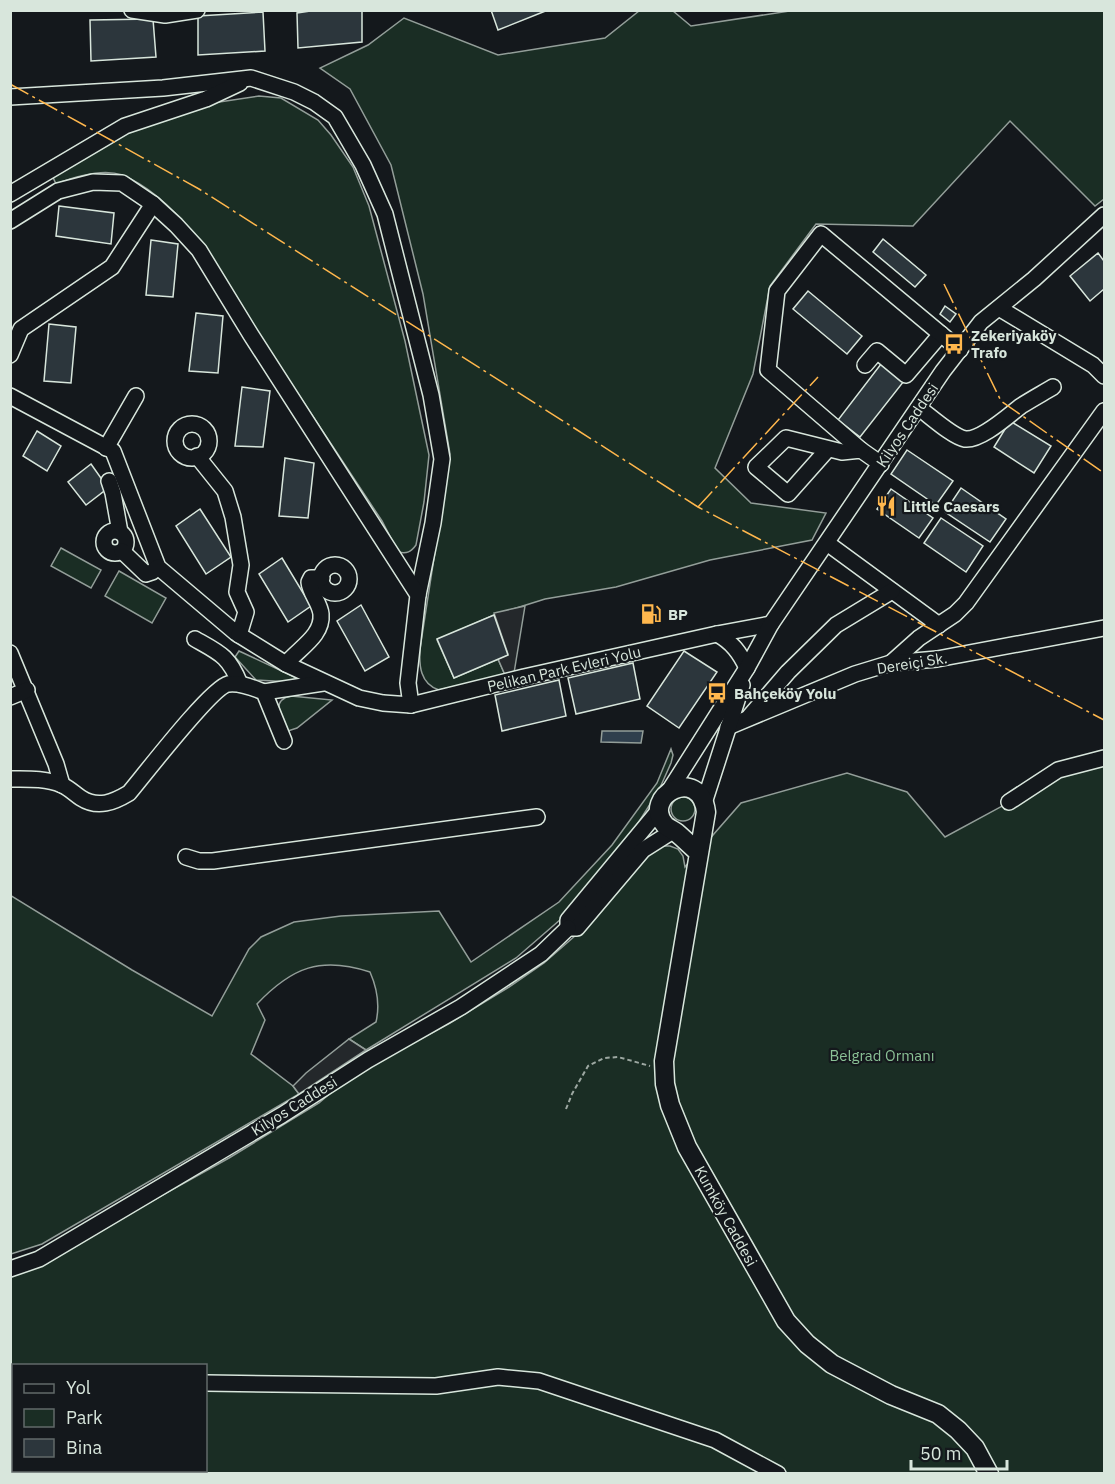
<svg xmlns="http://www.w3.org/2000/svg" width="1115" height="1484" font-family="'IBM Plex Sans',sans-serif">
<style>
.green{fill:#1a2d24;stroke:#939e99;stroke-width:1.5;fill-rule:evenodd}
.parking{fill:#24282b;stroke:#939e99;stroke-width:1.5}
.water{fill:#2f3f4d;stroke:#939e99;stroke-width:1.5}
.building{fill:#2c363c;stroke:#d8e6dc;stroke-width:1.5}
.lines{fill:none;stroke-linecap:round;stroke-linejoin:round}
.minor-casing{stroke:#d8e6dc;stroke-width:18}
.major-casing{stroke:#d8e6dc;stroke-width:21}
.path{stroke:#9da8a2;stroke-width:2;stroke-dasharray:4.5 3;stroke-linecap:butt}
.minor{stroke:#14181c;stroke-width:15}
.major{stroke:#14181c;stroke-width:18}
.power{stroke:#ffb74d;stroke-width:1.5;stroke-dasharray:21 4.5 3 4.5;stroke-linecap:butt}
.labels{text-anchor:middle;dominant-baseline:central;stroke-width:4.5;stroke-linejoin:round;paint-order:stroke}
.poi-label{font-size:15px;font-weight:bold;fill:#d8e6dc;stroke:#14181c;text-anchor:start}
.street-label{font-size:15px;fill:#d8e6dc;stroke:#14181c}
.park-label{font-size:15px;fill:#8ac095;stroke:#14181c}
</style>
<rect width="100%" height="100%" fill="#14181c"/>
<g class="green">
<path d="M796 10 1104 11V199L1095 206 1010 121 913 226 816 224 770 286 753 374 715 468 751 503 826 513 812 540 710 560 616 587 545 599 494 615 437 640 454 678 498 659 505 675 439 690C420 684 419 665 420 649L450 454 423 294 391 165 350 89 320 68 368 45 404 18 498 55 605 38 639 11H673L691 26Z"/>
<path d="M259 96 281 98 318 120 331 135 353 167 369 206 405 341 429 455 424 502 416 545C411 552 407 554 398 552L382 521C344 464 307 407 269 350 232 293 188 202 122 175 102 168 74 177 56 184L52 175 121 135 206 104Z"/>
<path d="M61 548 101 570 91 588 51 566Z"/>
<path d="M119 571 166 598 152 623 105 596Z"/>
<path d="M239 651 301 680 291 682 256 680 235 657Z"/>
<path d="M291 696 332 700 297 728 288 731 286 729C280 716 271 700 291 696Z"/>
<path d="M671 749 673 755 671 763 659 790 635 828 561 919 516 958 366 1050 349 1039 376 1022C380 1005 377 988 370 972 321 956 292 967 257 1004L265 1020 251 1054 293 1086 299 1094 42 1244 11 1254 10 895 132 970 212 1016 249 949 261 937 294 922 341 916 439 911 471 962 559 902 612 845 657 783Z"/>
<path d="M1104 751V1473H11L10 1276 46 1264 105 1227 229 1158 319 1103 348 1078 450 1023 509 987 544 963 576 935 643 857 662 846H670L678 849 683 856 685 867 741 803 847 773 907 792 945 837ZM14 1366H206V1470H14Z"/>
<circle cx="683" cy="809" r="12"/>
</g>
<g class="parking">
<path d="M525 606 514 673 505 675 498 659 508 654 494 613Z"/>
<path d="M349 1039 366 1050 299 1094 293 1086 306 1073Z"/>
</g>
<path class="water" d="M602 731H643L641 743 601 742Z"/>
<g class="building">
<path d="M317 10H362V42L298 48 297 13Z"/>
<path d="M491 10H548L498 30Z"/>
<path d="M263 12 265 51 198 55V16Z"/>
<path d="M153 19 156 57 91 61 90 20Z"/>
<path d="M59 206 114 213 111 244 56 236Z"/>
<path d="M883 239 926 275 915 287 873 252Z"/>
<path d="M151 240 178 244 173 297 146 295Z"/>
<path d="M1098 253 1104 261V289L1090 301 1070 276Z"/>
<path d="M808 291 862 336 847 354 793 309Z"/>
<path d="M945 306 956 314 950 322 940 314Z"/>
<path d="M196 313 223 316 218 373 189 371Z"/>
<path d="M49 324 76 327 71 383 44 381Z"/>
<path d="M881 364 904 381 860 437 838 420Z"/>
<path d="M242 387 270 391 263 447 235 446Z"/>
<path d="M1010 421 1051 446 1034 473 994 447Z"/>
<path d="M37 431 61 446 47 471 23 456Z"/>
<path d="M907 450 953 481 936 505 891 474Z"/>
<path d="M285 458 314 463 308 518 279 516Z"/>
<path d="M91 464 108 488 86 505 68 482Z"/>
<path d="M961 488 1006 519 990 542 945 512Z"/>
<path d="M891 489 933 518 919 538 877 509Z"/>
<path d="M200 509 231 557 206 574 176 526Z"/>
<path d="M941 518 983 546 966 572 924 543Z"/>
<path d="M282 558 311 606 288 622 259 574Z"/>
<path d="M361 605 389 657 365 671 337 621Z"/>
<path d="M494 615 508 655 454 678 437 639Z"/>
<path d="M684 651 717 672 679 728 647 706Z"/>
<path d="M633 663 640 699 576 714 568 678Z"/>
<path d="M559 680 566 716 502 731 495 695Z"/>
</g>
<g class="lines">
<g class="minor-casing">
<g id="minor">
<path d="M132 10 165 15 197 10"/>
<path d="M10 97 163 88 251 78 294 92 314 102 335 117 363 165 385 214 431 395 442 459 433 523 418 595"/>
<path d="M10 194 125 126 206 99 240 83"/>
<path d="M10 221 58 191 93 182 122 183 153 204 176 225 199 250 251 335 418 595 408 683 411 705"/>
<path d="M999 308 1093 365 1104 376"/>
<path d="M10 355 21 329 112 267 153 204"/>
<path d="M865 365 877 351 906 375 941 334"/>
<path d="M10 396 113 451 158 567 236 633 286 664 359 698 383 703 411 705 524 677 717 634 771 624"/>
<path d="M919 408C930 416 953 437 965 439 981 441 1009 415 1021 406 1032 399 1043 393 1053 387"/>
<circle cx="192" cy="441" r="17"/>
<path d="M106 448 136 396"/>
<path d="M828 449 788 494 756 467 786 438 842 452 861 450 881 464"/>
<path d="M861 450 768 370 777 291 821 234 960 350"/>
<path d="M197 456 225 491 233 517 241 565 237 592 246 612 239 635"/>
<path d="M109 481 113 493 120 532"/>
<circle cx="115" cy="542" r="11"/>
<path d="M827 543 939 625"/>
<path d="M122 551 146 574 152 572 158 567"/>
<circle cx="335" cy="579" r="14"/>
<path d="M717 634C732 642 740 653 747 668"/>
<path d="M195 639C220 653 229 656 240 684"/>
<path d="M10 653 56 764 62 785"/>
<path d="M891 663 919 638 955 614 966 603 1104 411"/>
<path d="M286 664C299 648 323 636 321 614 320 603 310 593 309 582L311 578H322"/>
<path d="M264 692 323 683"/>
<path d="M10 697 27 690"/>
<path d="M750 716 788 672 836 625 892 591"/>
<path d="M728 727 855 674 891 663 937 659 1104 628"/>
<path d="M10 779C27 779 46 778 62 785 69 788 75 794 81 798 98 809 114 802 129 793 145 774 211 688 228 684 240 682 253 688 264 692L284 741"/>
<path d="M669 791 747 668 771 624 943 371 981 322 1034 279 1104 215"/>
<path d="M1009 802 1058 770 1104 758"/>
<path d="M704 803 742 685"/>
<path d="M186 857 199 861H213L537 817"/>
<path d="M568 928V920L660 809"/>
<path d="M568 928H577L643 850 673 831"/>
<path d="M10 1269 39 1259 282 1115 368 1060 461 1007 541 954 568 928"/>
<path d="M206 1383 436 1386 498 1377 539 1381 715 1440 778 1474"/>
</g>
</g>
<g class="major-casing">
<path id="major" d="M698 852C691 846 684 839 677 833 673 830 668 828 665 825 640 796 700 764 706 812L664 1061 665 1084 670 1105 687 1147 786 1321 807 1344 832 1364 891 1395 938 1414 958 1430 975 1448 989 1474"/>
</g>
<path class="path" d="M566 1109 572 1094 588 1066 604 1058 618 1057 650 1066"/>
<use href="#minor" class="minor"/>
<use href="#major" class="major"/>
<g class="power">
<path d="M10 84 199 189 698 507 1104 720"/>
<path d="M944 284 1001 401 1104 473"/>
<path d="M698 507 818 377"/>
</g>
</g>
<defs>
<g id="bus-bare" transform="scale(1.62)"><path d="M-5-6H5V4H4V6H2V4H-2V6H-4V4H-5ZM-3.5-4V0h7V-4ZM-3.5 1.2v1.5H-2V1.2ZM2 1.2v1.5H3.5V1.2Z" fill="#ffb74d" stroke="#14181c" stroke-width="2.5" paint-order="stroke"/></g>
<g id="restaurant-bare" transform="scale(1.62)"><path d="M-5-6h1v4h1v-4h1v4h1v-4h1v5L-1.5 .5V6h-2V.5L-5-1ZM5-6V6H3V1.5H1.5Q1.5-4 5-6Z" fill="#ffb74d" stroke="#14181c" stroke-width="2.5" paint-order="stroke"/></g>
<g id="fuel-bare" transform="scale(1.62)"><path d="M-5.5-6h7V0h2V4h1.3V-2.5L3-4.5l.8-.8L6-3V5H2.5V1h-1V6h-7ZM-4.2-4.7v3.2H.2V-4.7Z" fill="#ffb74d" stroke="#14181c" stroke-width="2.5" paint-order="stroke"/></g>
</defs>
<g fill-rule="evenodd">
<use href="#bus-bare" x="954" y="344"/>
<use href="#restaurant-bare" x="886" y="506"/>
<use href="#fuel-bare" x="651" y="614"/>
<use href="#bus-bare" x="717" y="693"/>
</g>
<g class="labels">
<g class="poi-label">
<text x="971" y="335">Zekeriyaköy<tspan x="971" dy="17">Trafo</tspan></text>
<text x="903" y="506">Little Caesars</text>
<text x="668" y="614">BP</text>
<text x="734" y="693">Bahçeköy Yolu</text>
</g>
<g class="street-label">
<text transform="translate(907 425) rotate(-56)">Kilyos Caddesi</text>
<text transform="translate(912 663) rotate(-9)">Dereiçi Sk.</text>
<text transform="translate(564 669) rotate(-13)">Pelikan Park Evleri Yolu</text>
<text transform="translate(294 1106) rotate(-32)">Kilyos Caddesi</text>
<text transform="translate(726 1216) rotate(61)">Kumköy Caddesi</text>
</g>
<g class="park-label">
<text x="882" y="1055">Belgrad Ormanı</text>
</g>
</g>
<rect width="1115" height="1484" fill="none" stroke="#d8e6dc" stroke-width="24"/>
<rect x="12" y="1364" width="195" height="108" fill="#14181c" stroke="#626a69" stroke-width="1.5"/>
<rect x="24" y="1384" width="30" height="9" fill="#14181c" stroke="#626a69" stroke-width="1.5"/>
<text x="66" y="1394" font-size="18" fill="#d8e6dc">Yol</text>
<rect x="24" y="1409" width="30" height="18" fill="#1a2d24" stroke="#626a69" stroke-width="1.5"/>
<text x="66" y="1424" font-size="18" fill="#d8e6dc">Park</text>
<rect x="24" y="1439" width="30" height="18" fill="#2c363c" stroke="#626a69" stroke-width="1.5"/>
<text x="66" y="1454" font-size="18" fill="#d8e6dc">Bina</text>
<path d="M911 1460v9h96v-9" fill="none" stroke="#d8e6dc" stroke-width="3"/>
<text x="920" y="1460" font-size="18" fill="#d8e6dc" stroke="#14181c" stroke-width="4.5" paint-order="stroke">50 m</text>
</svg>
